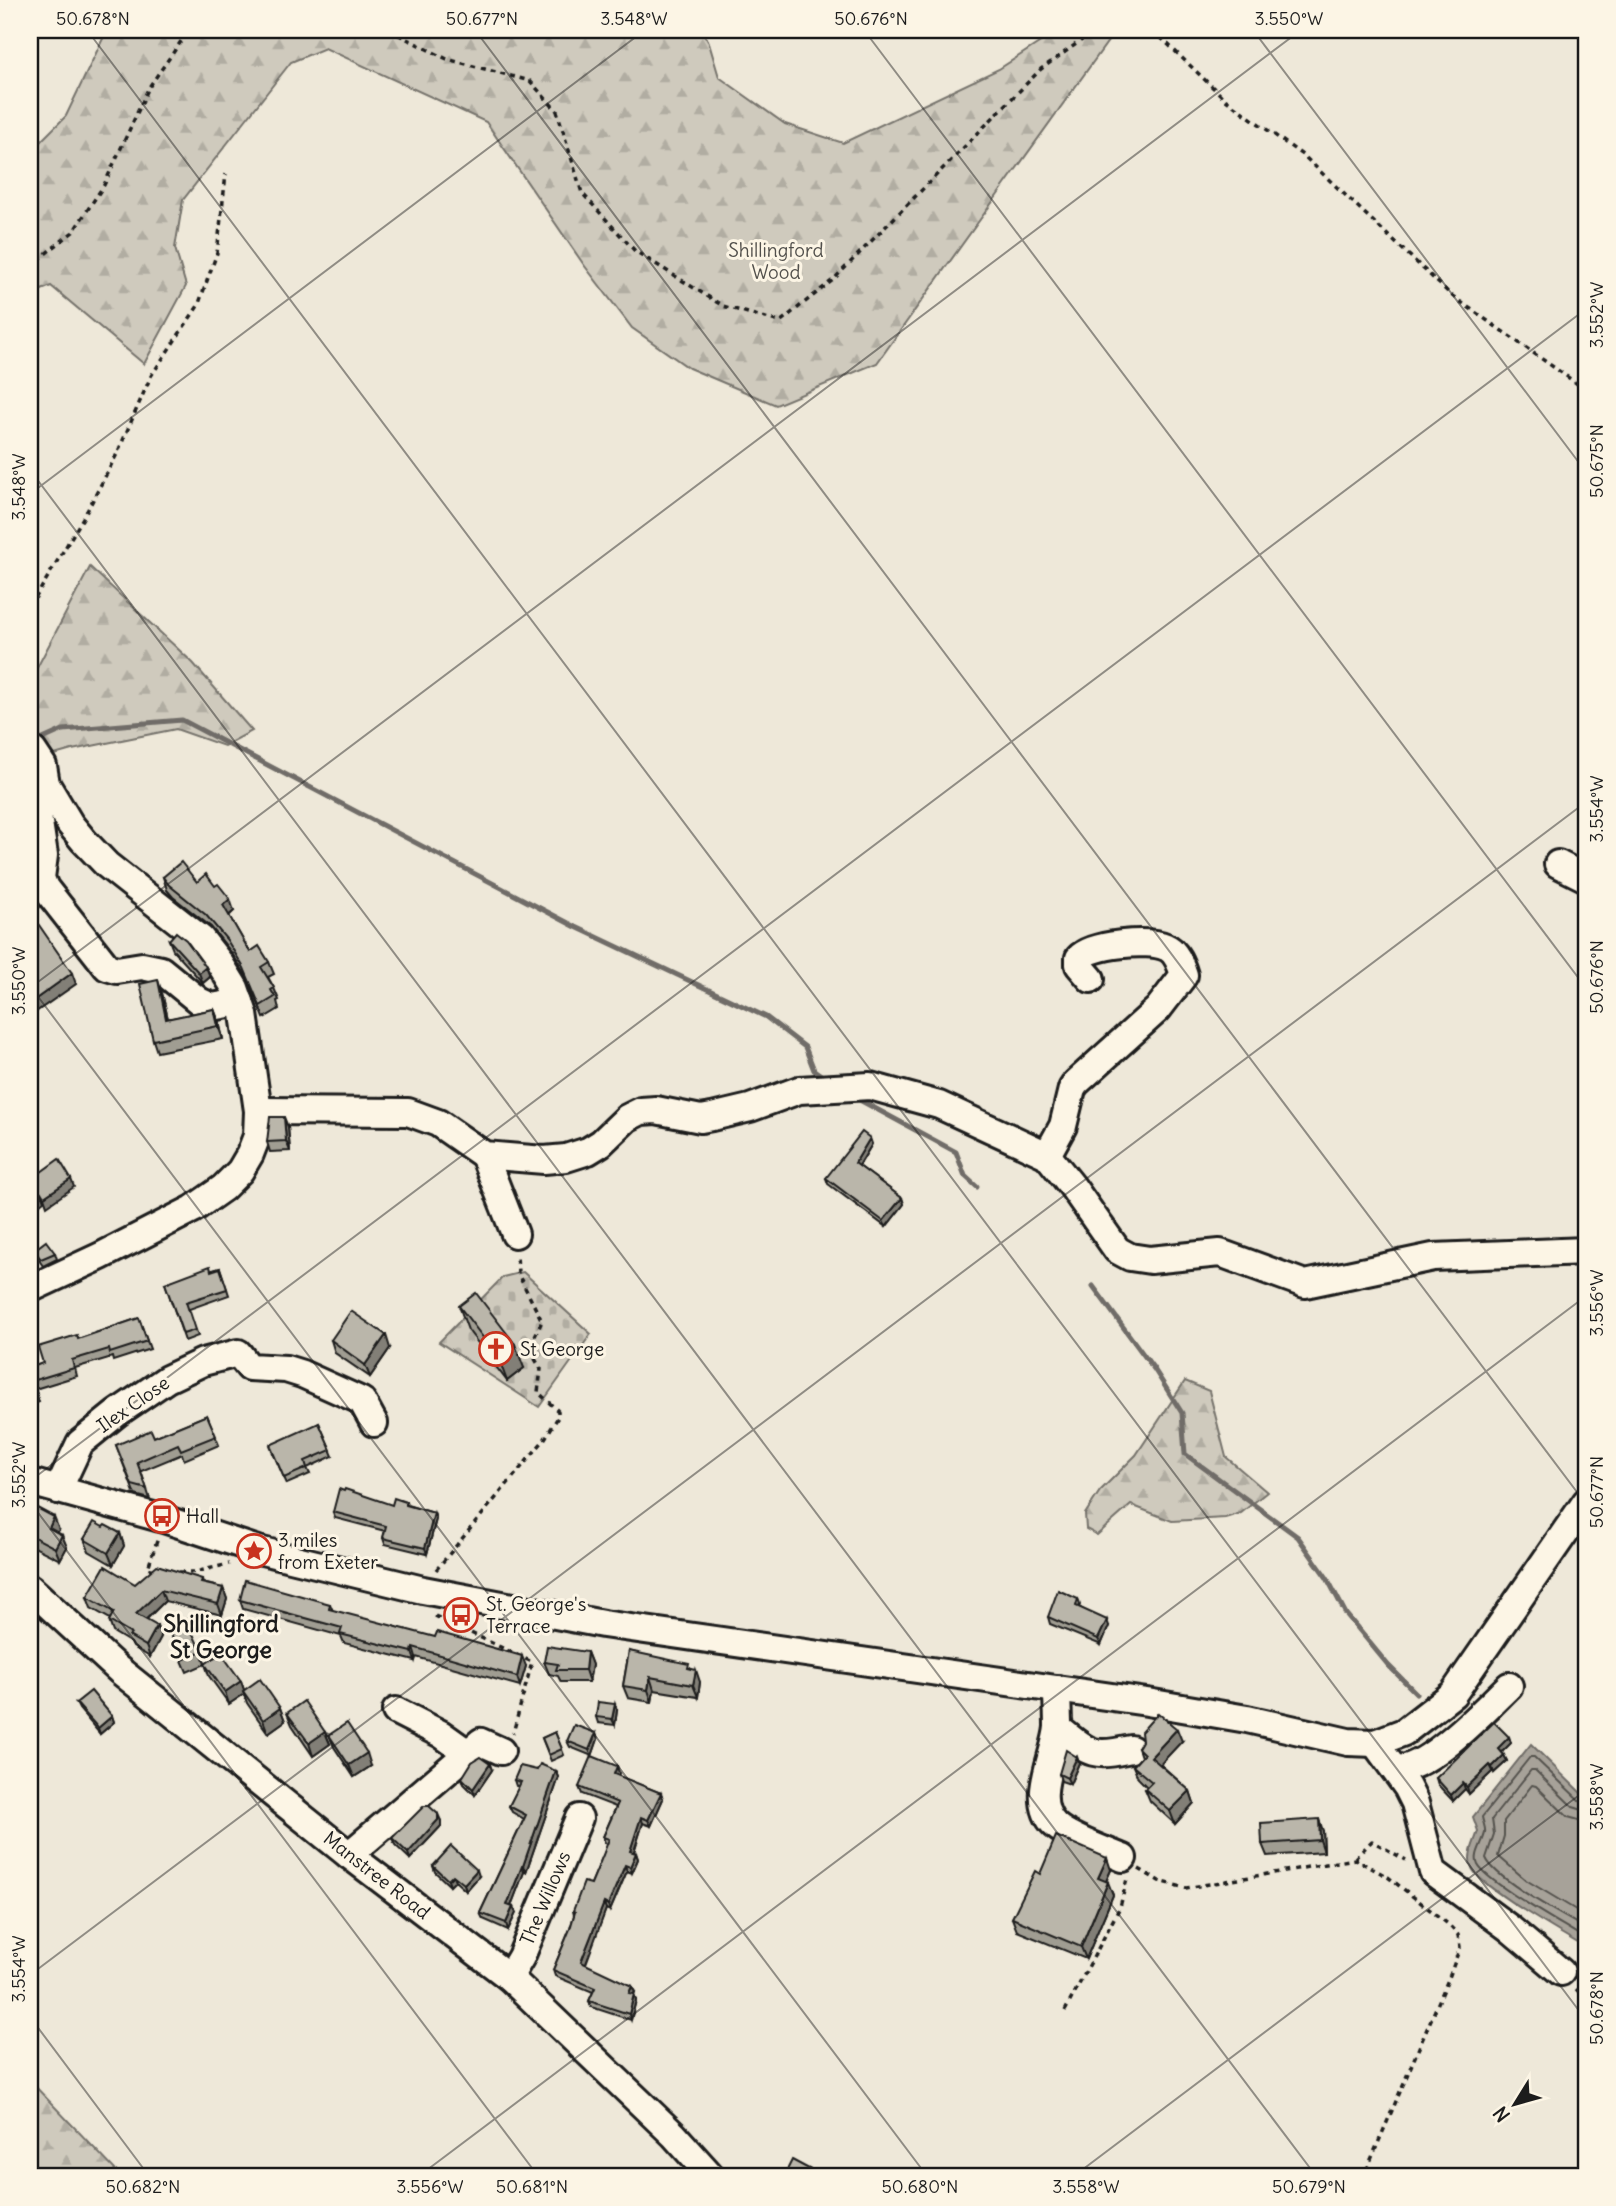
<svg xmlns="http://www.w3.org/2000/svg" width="1616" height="2206" font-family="Delius,sans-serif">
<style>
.forest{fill:url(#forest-firs);stroke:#76736c;stroke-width:2}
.cemetery{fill:url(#cemetery-stones);stroke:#76736c;stroke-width:2}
.water{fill:#a7a299;stroke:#6f6c67;stroke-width:2}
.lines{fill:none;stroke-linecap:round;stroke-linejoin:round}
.shore{stroke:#54524e;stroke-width:2}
.stream{stroke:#6f6c67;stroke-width:5}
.minor-casing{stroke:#1c1c1c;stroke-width:32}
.path{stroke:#1c1c1c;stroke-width:3.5;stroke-dasharray:5 5;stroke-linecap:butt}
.minor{stroke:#fcf5e5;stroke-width:26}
.wall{fill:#a09d92;stroke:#1c1c1c;stroke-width:2}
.shaded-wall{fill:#827f77;stroke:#1c1c1c;stroke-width:2}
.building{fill:#bab6aa;stroke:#1c1c1c;stroke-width:2}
.ticks{fill:none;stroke:#1c1c1c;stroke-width:2;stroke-opacity:0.45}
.labels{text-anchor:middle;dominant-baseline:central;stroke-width:6;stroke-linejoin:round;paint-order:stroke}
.park-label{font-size:19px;fill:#52504c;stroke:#fcf5e5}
.poi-label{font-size:19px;fill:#1c1c1c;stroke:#fcf5e5;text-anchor:start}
.street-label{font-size:19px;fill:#1c1c1c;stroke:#fcf5e5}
.quarter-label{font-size:23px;font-weight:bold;fill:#1c1c1c;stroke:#fcf5e5}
.neatline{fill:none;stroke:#1c1c1c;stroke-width:2.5}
.ticks-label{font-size:18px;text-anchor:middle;fill:#1c1c1c}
</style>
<defs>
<pattern id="forest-firs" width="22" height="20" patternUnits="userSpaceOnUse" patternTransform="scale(1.75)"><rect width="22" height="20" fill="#cfcabd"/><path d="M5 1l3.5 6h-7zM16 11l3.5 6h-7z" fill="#b1ada2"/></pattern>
<pattern id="cemetery-stones" width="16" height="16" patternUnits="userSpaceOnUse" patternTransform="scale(1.75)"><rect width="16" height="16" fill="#cfcabd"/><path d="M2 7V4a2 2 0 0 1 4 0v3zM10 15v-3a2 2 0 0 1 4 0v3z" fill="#b1ada2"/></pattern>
</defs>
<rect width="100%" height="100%" fill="#eee8d9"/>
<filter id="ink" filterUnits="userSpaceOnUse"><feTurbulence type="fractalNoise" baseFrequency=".0143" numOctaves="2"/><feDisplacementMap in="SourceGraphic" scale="14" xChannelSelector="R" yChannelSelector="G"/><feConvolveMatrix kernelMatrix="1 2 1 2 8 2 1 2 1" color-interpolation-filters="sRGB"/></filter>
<g filter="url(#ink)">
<g class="forest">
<path d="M107 30H700L708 40 719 77 785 124 843 143 999 69 1059 30H1116L877 363 776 405 689 368 632 328 584 265 486 122 325 48 291 62 183 200 175 248 186 286 144 364 51 286 30 295V152L66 116Z"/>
<path d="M90 567 193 663 252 731 224 746 176 729 72 750 30 762V681Z"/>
<path d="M1185 1381 1209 1391 1226 1457 1267 1492 1241 1513 1225 1518 1172 1521 1131 1505 1097 1535 1086 1529 1085 1514 1100 1491 1136 1455Z"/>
<path d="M30 2081 119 2174 120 2176H30Z"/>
</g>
<path class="cemetery" d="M523 1272 591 1334 539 1407 439 1342 503 1277Z"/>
<path class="water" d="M1531 1744 1586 1798V1940L1581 1945C1560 1932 1480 1887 1472 1868 1466 1856 1475 1842 1478 1831L1473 1817Z"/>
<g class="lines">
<g class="shore">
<path d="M1586 1802 1579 1800 1534 1757H1530L1482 1817C1483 1823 1486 1828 1485 1833 1483 1843 1473 1855 1478 1865 1487 1882 1560 1923 1579 1935H1586"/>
<path d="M1586 1811 1573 1807 1535 1770H1531L1492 1819 1494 1834 1486 1858C1495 1879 1559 1913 1581 1926L1586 1927"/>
<path d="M1586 1822 1568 1817 1536 1786 1532 1785 1504 1821V1836L1498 1856 1526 1880 1586 1916"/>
</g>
<g class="stream">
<path d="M34 743 63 730 182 720 576 927 766 1017 805 1047 814 1070 828 1080"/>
<path d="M854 1097 956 1152 965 1176 977 1187"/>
<path d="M1093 1286 1154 1369 1182 1413 1185 1454 1298 1537 1327 1578 1346 1614 1388 1665 1416 1693"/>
</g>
<g class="minor-casing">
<g id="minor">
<path d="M46 784 41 798 38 816 44 855 41 878 45 888 107 967 117 970 142 966 161 970 199 1001 212 1007 240 1002"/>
<path d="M1558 864 1586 878"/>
<path d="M258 1111 408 1112 438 1123 484 1155 544 1160 566 1158 588 1151 601 1143 627 1118 641 1111 656 1110 701 1119 712 1117 750 1108 799 1090 870 1086 939 1105 1047 1155 1072 1186 1117 1250 1130 1257 1150 1260 1220 1253 1305 1284 1433 1257 1586 1251"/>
<path d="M484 1155 515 1234"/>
<path d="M1047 1155 1063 1126 1072 1089 1076 1083 1158 1009 1184 975C1181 965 1176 951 1166 947 1148 939 1092 944 1079 958V965L1091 979"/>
<path d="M30 1289 101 1256 193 1209 223 1188 240 1171 250 1154 257 1136 258 1111 244 1014 235 988 219 962 201 939 107 865 84 841 70 824 46 784 43 766 33 751"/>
<path d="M30 1482 164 1519 258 1550 423 1590 603 1624 1147 1702 1247 1719 1348 1742 1375 1743 1404 1732 1453 1694 1586 1502"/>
<path d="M58 1490 80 1443 117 1413 167 1379 203 1362 238 1353 249 1367 286 1369 302 1374 362 1401 374 1423"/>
<path d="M30 1588 119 1670 349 1855 509 1977 674 2135 711 2176"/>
<path d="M1057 1689C1057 1701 1058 1714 1058 1727 1056 1755 1029 1800 1055 1825 1069 1838 1104 1850 1123 1858"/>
<path d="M396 1711 441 1734 469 1754"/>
<path d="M1058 1728C1089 1753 1091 1758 1131 1749"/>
<path d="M1375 1743 1407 1787 1415 1803 1433 1872 1509 1928 1561 1972"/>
<path d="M1394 1768C1424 1775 1487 1707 1509 1686"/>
<path d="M349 1855 481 1742 501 1751"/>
<path d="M509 1977 521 1957 579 1818"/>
</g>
</g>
<g class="path">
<path d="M389 30 447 59 530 81 557 111 582 193 635 251 723 306 780 322 833 280 1041 69 1096 30"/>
<path d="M1153 30 1226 100 1305 157 1451 295 1586 390"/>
<path d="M30 266 73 232 104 185 149 87 189 30"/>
<path d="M30 607 87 511 117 454 151 376 198 306 217 253 226 174"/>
<path d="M154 1570 148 1568 158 1538"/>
<path d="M436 1570 544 1440 558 1417V1411L538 1392 541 1369 529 1349 542 1321 518 1274 517 1254"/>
<path d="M179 1572H195L229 1564"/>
<path d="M435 1616 532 1662 513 1733"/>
<path d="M1355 1858 1372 1841 1406 1860"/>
<path d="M1139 1869 1159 1881 1186 1888 1355 1859 1388 1877 1448 1924 1458 1935 1460 1947 1450 1975 1364 2176"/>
<path d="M1576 1989 1586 1999"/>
<path d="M1578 1991 1586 1987"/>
<path d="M1065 2011 1120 1907 1127 1879"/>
</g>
<use href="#minor" class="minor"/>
</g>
<g class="wall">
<path d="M163 877 197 882 234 911 229 916 250 952 269 962 274 974 268 977 274 988 279 1000 277 1001 279 1009 264 1018 249 980 231 952 211 927 173 897 167 890Z"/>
<path d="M169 940 206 967 210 977 203 983 173 950Z"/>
<path d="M162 993 168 1019 214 1009 219 1022 223 1039 157 1052 153 1040Z"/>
<path d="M288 1127 290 1151 270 1152 267 1142Z"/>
<path d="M872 1144 859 1166 902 1198 904 1204 886 1227 828 1184 826 1178Z"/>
<path d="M34 1250 55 1253 57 1259 43 1266 36 1256Z"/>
<path d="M220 1268 229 1295 189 1309 198 1336 185 1341 165 1283Z"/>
<path d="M459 1306 524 1368 507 1381 468 1330Z"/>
<path d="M139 1318 150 1349 113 1361 112 1357 75 1368 77 1376 35 1389 39 1402 30 1405V1368L43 1363 78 1339Z"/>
<path d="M331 1340 390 1348 370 1377 335 1353Z"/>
<path d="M207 1415 219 1445 184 1460 182 1454 141 1471 150 1499 135 1495 116 1445 154 1437Z"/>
<path d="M319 1423 333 1456 307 1468 310 1474 287 1484 272 1451Z"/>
<path d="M406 1502 407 1505 434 1513 436 1519 427 1554 385 1544 383 1538 385 1531 335 1518 333 1512 392 1505Z"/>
<path d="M30 1523 59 1530 57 1532 67 1547 60 1560 30 1545Z"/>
<path d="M103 1527 120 1533 124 1546 113 1565 89 1551 84 1539Z"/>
<path d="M202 1579 203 1583 223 1588 227 1599 222 1615 165 1601 146 1620 161 1637 150 1657 133 1647 131 1643 113 1632 109 1621 110 1619 91 1608 87 1597 135 1584Z"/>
<path d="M1078 1599 1080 1605 1079 1607 1109 1626 1101 1645 1050 1624 1048 1617Z"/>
<path d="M240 1600 330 1604 333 1611 526 1666 520 1686 416 1657 415 1661 344 1643 341 1636 243 1609Z"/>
<path d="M168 1628 201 1651 205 1663 241 1681 244 1690 280 1708 285 1721 268 1733 247 1703 244 1694 229 1704 209 1676 205 1664 187 1672Z"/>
<path d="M629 1651 690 1668 700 1682 698 1697 654 1690 652 1702 628 1698 623 1686Z"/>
<path d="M587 1652 592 1665 589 1682H561L558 1676 549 1674 544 1662Z"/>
<path d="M76 1703 112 1716 114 1722 100 1734 79 1709Z"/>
<path d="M617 1710 615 1725 598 1723 596 1717Z"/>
<path d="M287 1713 325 1732 330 1744 313 1756 292 1725Z"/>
<path d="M555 1732 564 1755 551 1761 542 1738Z"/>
<path d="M329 1735 371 1766 354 1777 334 1747Z"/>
<path d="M1509 1737 1511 1743 1502 1752 1507 1761 1494 1773 1493 1771 1469 1794 1465 1789 1453 1801 1438 1785 1436 1778Z"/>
<path d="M598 1739 592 1756 570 1747 567 1741Z"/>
<path d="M1182 1741 1160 1764 1190 1791 1194 1803 1175 1824 1150 1801 1145 1789 1147 1787 1138 1778 1133 1766 1141 1757 1138 1748Z"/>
<path d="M1077 1757 1079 1763 1070 1784 1061 1781 1059 1774Z"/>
<path d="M617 1766 619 1773 618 1776 661 1793 663 1799 651 1826 643 1823 634 1852 636 1853 638 1859 632 1873 627 1871 610 1911 606 1909 585 1964 635 1992 634 1994 636 2000 631 2020 591 2007 589 2001 593 1992 555 1976 553 1970 570 1929 574 1915 573 1911 591 1884 608 1844 605 1843 603 1837 616 1807 582 1794 579 1787Z"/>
<path d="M492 1770 475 1795 464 1784 462 1778Z"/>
<path d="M537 1770 556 1771 559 1777 526 1872H524L511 1906 513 1907 516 1913 508 1930 483 1919 480 1913 524 1819 512 1812 509 1806 519 1787 516 1786 514 1780Z"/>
<path d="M441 1821V1826L410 1859 395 1845 392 1838Z"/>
<path d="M1323 1831 1324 1852 1267 1856 1262 1844Z"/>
<path d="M433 1866 479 1876 466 1891 455 1881 450 1886 435 1872Z"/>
<path d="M1111 1870 1106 1881 1113 1895 1086 1959 1017 1931 1012 1918 1040 1874Z"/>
</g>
<g class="shaded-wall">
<path d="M230 899 234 911 227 917 223 905Z"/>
<path d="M206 967 210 977 203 983 199 973Z"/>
<path d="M72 973 76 984 30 1016V1003Z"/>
<path d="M158 980 162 993 171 1032 166 1019Z"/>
<path d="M214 1009 219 1022 223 1039 218 1026Z"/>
<path d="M284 1117 288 1127 290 1151 286 1141Z"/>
<path d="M870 1138 872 1144 857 1169 855 1163Z"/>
<path d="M71 1179 74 1187 47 1206 44 1197Z"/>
<path d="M41 1192 44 1201 30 1212V1201Z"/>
<path d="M902 1198 904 1204 886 1227 883 1221Z"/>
<path d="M386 1335 390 1348 370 1377 365 1365Z"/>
<path d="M515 1344 524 1368 507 1381 498 1357Z"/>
<path d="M434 1513 436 1519 427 1554 425 1548Z"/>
<path d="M54 1517 59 1530 53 1540 49 1528Z"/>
<path d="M120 1533 124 1546 113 1565 108 1553Z"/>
<path d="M62 1535 67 1547 60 1560 55 1548Z"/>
<path d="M223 1588 227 1599 222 1615 218 1604Z"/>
<path d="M161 1590 165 1601 140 1625 136 1614Z"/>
<path d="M1107 1620 1109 1626 1101 1645 1098 1639Z"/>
<path d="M157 1626 161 1637 150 1657 146 1646Z"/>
<path d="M31 1630 35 1641 30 1646V1631Z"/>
<path d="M413 1647 416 1657 415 1661 412 1652Z"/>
<path d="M587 1652 592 1665 589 1682 585 1670Z"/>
<path d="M522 1656 526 1666 520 1686 517 1677Z"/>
<path d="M696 1670 700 1682 698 1697 693 1685Z"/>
<path d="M650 1677 654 1690 652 1702 648 1690Z"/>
<path d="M241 1681 245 1693 243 1691 244 1694 229 1704 225 1692Z"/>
<path d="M615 1704 617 1710 615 1725 612 1719Z"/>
<path d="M280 1708 285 1721 268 1733 263 1720Z"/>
<path d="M112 1716 114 1722 100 1734 98 1728Z"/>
<path d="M1177 1729 1182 1741 1156 1769 1151 1757Z"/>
<path d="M325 1732 330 1744 313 1756 309 1743Z"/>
<path d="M596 1733 598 1739 592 1756 589 1750Z"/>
<path d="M1509 1737 1511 1743 1500 1754 1498 1748Z"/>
<path d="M367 1753 371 1766 354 1777 349 1765Z"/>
<path d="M1504 1755 1507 1761 1494 1773 1492 1767Z"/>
<path d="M1077 1757 1079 1763 1070 1784 1067 1778Z"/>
<path d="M490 1764 492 1770 475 1795 473 1789Z"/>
<path d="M1490 1765 1493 1771 1469 1794 1467 1787Z"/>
<path d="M617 1766 619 1773 616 1780 614 1774Z"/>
<path d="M556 1771 559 1777 526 1872 523 1866Z"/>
<path d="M1463 1783 1465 1789 1453 1801 1451 1795Z"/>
<path d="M1190 1791 1194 1803 1175 1824 1170 1811Z"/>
<path d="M661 1793 663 1799 651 1826 648 1820Z"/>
<path d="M438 1814 441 1821V1826L410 1859 408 1853Z"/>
<path d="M641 1817 643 1823 632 1857 630 1851Z"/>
<path d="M1319 1819 1323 1831 1324 1852 1320 1840Z"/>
<path d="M636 1853 638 1859 632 1873 630 1867Z"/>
<path d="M1107 1858 1111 1870 1102 1890 1098 1878Z"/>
<path d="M625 1865 627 1871 610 1911 608 1905Z"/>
<path d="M522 1866 524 1872 509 1911 507 1905Z"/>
<path d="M477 1870 479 1876 466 1891 464 1884Z"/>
<path d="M453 1875 455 1881 450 1886 448 1880Z"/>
<path d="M1108 1882 1113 1895 1086 1959 1081 1947Z"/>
<path d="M604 1903 606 1909 584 1969 581 1962Z"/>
<path d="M513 1907 516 1913 508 1930 506 1923Z"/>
<path d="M632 1986 635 1992 632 2000 629 1993Z"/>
<path d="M634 1994 636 2000 631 2020 629 2014Z"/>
</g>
<g class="building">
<path d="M181 862 197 882 206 874 215 886 218 884 230 899 223 905 250 952 259 946 269 962 261 967 274 988 271 990 275 997 260 1006 244 968 227 940 206 915 169 885 163 877Z"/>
<path d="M30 912 72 973 30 1003Z"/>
<path d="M176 932 186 940 206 967 199 973 169 940Z"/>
<path d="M158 980 166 1019 214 1009 218 1026 153 1040 140 984Z"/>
<path d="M270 1117H284L286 1141 267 1142Z"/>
<path d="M862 1132 870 1138 855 1163 902 1198 883 1221 826 1178Z"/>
<path d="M59 1159 71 1179 44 1197 41 1192 30 1201V1180Z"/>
<path d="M46 1241 55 1253 41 1259 34 1250Z"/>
<path d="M210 1266 211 1271 220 1268 227 1289 186 1302 195 1330 183 1334 165 1283Z"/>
<path d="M476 1293 515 1344 498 1357 459 1306Z"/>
<path d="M351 1311 386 1335 365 1365 331 1340Z"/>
<path d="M139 1318 147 1341 110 1353 109 1349 72 1360 74 1368 32 1381 37 1394 30 1396V1368L43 1363 38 1347 77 1335 78 1339Z"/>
<path d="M207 1415 216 1436 181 1450 178 1444 137 1462 147 1489 132 1485 116 1445 151 1430 154 1437Z"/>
<path d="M319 1423 331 1450 305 1461 307 1468 284 1478 270 1445Z"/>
<path d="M339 1489 344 1491 345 1489 392 1505 394 1498 406 1502V1505L434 1513 425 1548 383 1538 386 1526 333 1512Z"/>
<path d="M37 1508 54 1517 49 1528 62 1535 55 1548 30 1535V1523Z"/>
<path d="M94 1522 103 1527 105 1525 120 1533 108 1553 84 1539Z"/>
<path d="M157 1565 202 1579 201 1583 223 1588 218 1604 161 1590 136 1614 157 1626 146 1646 129 1636 131 1634 109 1621 114 1612 87 1597 105 1566 135 1584Z"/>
<path d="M245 1580 330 1604 329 1609 435 1637 437 1632 522 1656 517 1677 413 1647 412 1652 340 1634 342 1628 240 1600Z"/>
<path d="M1058 1590 1078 1599 1076 1606 1107 1620 1098 1639 1048 1617Z"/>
<path d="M186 1619 201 1651 183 1660 168 1628Z"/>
<path d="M547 1646 587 1652 585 1670H556L558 1664 544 1662Z"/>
<path d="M629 1651 689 1664 688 1668 696 1670 693 1685 650 1677 648 1690 623 1686Z"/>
<path d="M221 1653 241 1681 225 1692 205 1664Z"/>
<path d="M260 1679 280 1708 263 1720 243 1691Z"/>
<path d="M91 1691 112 1716 98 1728 76 1703Z"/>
<path d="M304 1701 325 1732 309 1743 287 1713Z"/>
<path d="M598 1702 615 1704 612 1719 596 1717Z"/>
<path d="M1158 1713 1177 1729 1151 1757 1190 1791 1170 1811 1145 1789 1152 1782 1133 1766 1144 1754 1138 1748 1142 1741 1141 1732Z"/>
<path d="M1494 1722 1509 1737 1498 1748 1504 1755 1492 1767 1490 1765 1467 1787 1463 1783 1451 1795 1436 1778Z"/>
<path d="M347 1723 367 1753 349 1765 329 1735Z"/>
<path d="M574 1725 596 1733 589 1750 567 1741Z"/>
<path d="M555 1732 562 1749 549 1755 542 1738Z"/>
<path d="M1066 1750 1077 1757 1067 1778 1059 1774Z"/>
<path d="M592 1756 617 1766 614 1774 661 1793 648 1820 641 1817 630 1851 636 1853 630 1867 625 1865 608 1905 604 1903 581 1962 632 1986 629 1993 634 1994 629 2014 589 2001 595 1988 553 1970 570 1929 575 1912 573 1911 584 1882 591 1884 603 1855 609 1839 603 1837 618 1803 579 1787Z"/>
<path d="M480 1757 490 1764 473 1789 462 1778 472 1762Z"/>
<path d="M540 1764 556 1771 523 1866H522L507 1905 513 1907 506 1923 480 1913 526 1815 509 1806 521 1782 514 1780 520 1766 537 1770Z"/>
<path d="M424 1806H429L438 1814V1820L408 1853 392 1838Z"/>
<path d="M1319 1819 1320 1840 1262 1844 1261 1823Z"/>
<path d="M1056 1836 1107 1858 1098 1878 1108 1882 1081 1947 1012 1918 1035 1871 1040 1874Z"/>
<path d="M451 1846 477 1870 464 1884 453 1875 448 1880 433 1866Z"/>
<path d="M792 2160 822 2176H784Z"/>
</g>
</g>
<path class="ticks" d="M87 30 1586 2020M475 30 1586 1504M864 30 1586 988M1253 30 1586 472M30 470 1316 2176M30 494 645 30M30 986 927 2176M30 988 1301 30M30 1481 1586 309M30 1502 538 2176M30 1975 1586 802M30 2017 149 2176M419 2176 1586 1296M1074 2176 1586 1790"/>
<defs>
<g id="church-ring" transform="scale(1.75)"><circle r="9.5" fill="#fcf5e5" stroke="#c8321e" stroke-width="1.5"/><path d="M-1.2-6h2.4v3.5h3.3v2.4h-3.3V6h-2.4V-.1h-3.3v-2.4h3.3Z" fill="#c8321e"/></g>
<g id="bus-ring" transform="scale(1.75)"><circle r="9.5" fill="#fcf5e5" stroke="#c8321e" stroke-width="1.5"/><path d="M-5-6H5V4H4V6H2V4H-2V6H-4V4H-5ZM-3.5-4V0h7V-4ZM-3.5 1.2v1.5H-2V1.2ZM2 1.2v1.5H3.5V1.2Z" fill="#c8321e"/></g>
<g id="sight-ring" transform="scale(1.75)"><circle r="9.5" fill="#fcf5e5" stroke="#c8321e" stroke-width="1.5"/><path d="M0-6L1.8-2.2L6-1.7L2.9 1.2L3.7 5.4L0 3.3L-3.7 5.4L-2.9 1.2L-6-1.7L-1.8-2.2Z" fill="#c8321e"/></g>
</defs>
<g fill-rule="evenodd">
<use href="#church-ring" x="496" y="1349"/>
<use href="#bus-ring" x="162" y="1516"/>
<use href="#sight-ring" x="254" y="1551"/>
<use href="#bus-ring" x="461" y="1615"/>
</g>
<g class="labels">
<g class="park-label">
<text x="776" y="250">Shillingford<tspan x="776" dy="22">Wood</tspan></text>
</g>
<g class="poi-label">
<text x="520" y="1349">St George</text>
<text x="186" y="1516">Hall</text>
<text x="278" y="1540">3 miles<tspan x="278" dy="22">from Exeter</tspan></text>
<text x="486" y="1604">St. George's<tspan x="486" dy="22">Terrace</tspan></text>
</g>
<g class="street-label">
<text transform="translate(133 1404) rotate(-35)">Ilex Close</text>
<text transform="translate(377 1875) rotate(38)">Manstree Road</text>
<text transform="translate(545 1898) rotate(-67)">The Willows</text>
</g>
<g class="quarter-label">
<text x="221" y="1623">Shillingford<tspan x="221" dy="26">St George</tspan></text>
</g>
</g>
<rect width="1616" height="2206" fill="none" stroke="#fcf5e5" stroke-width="77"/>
<g transform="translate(1515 2104) rotate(233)" stroke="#fcf5e5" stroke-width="5" paint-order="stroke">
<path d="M0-5L12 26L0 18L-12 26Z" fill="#1c1c1c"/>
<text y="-10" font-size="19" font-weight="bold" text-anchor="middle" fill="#1c1c1c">N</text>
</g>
<rect x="38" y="38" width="1540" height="2130" class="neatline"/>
<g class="ticks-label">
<text x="93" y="25">50.678°N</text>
<text x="482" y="25">50.677°N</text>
<text x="634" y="25">3.548°W</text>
<text x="871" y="25">50.676°N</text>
<text x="1289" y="25">3.550°W</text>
<text transform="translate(1597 315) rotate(-90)" y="6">3.552°W</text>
<text transform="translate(1597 461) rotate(-90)" y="6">50.675°N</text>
<text transform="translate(19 487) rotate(-90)" y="6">3.548°W</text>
<text transform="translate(1597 809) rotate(-90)" y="6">3.554°W</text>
<text transform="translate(1597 977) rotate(-90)" y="6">50.676°N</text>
<text transform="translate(19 981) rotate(-90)" y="6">3.550°W</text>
<text transform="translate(1597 1303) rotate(-90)" y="6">3.556°W</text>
<text transform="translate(19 1475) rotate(-90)" y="6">3.552°W</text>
<text transform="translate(1597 1492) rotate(-90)" y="6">50.677°N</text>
<text transform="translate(1597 1797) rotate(-90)" y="6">3.558°W</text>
<text transform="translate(19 1969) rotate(-90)" y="6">3.554°W</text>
<text transform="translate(1597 2008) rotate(-90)" y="6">50.678°N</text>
<text x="143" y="2193">50.682°N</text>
<text x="430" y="2193">3.556°W</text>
<text x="532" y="2193">50.681°N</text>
<text x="920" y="2193">50.680°N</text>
<text x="1086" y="2193">3.558°W</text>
<text x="1309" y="2193">50.679°N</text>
</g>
</svg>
